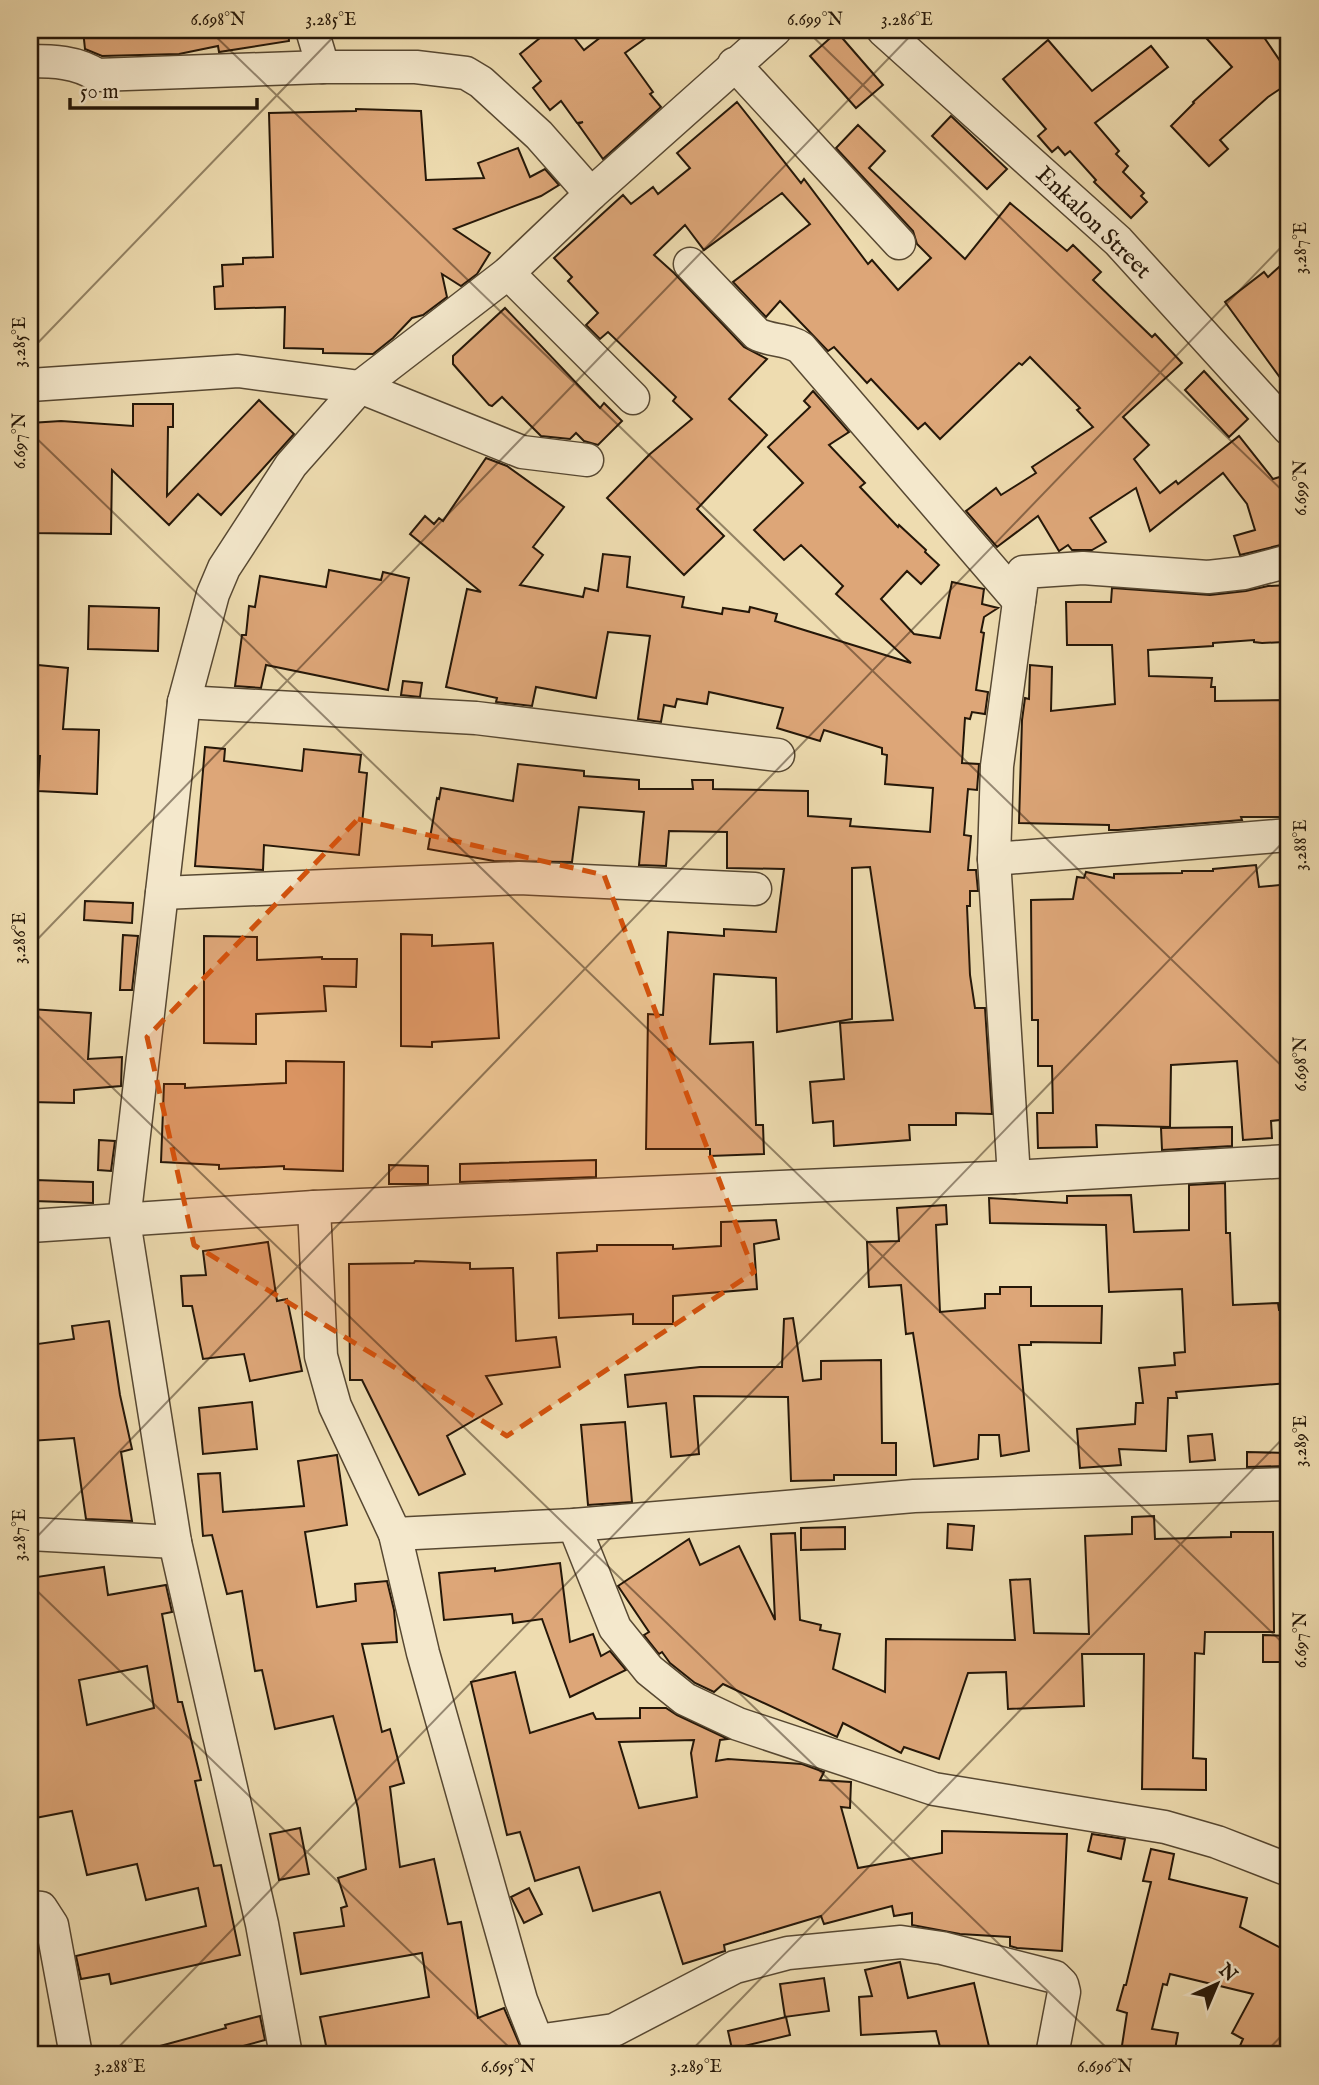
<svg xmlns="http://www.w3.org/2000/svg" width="1319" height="2085" font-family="'IM FELL English',serif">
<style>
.building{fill:#dda678;stroke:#251708;stroke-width:2;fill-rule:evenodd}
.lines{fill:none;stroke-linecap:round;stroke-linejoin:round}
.minor-casing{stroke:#574832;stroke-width:35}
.minor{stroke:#f4e8cc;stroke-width:32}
.marked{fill:#d4520c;fill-opacity:0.2;stroke:#d4520c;stroke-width:5;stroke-dasharray:14 9;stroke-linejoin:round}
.ticks{fill:none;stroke:#251708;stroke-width:2;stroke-opacity:0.45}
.labels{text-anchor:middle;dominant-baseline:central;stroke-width:6;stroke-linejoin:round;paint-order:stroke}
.street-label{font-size:24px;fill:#251708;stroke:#f4e8cc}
.neatline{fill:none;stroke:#251708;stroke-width:2.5}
.ticks-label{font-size:18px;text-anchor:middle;fill:#251708}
</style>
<rect width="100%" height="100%" fill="#eedcb0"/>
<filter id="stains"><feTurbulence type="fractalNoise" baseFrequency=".00286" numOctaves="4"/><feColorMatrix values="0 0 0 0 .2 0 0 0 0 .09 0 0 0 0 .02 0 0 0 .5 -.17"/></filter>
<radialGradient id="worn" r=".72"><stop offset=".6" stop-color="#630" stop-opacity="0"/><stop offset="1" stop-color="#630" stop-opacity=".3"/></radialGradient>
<g class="building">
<path d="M83 30H288L289 41 219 52 218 46 179 54 102 56 85 49Z"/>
<path d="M550 30H568L584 50 610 30H657L625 53 653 92 650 94 661 107 603 159 578 124 583 122 577 123 561 101 550 110 533 88 541 81 520 54Z"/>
<path d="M1199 30H1259L1289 74V83L1268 97 1220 140 1228 149 1209 166 1171 126 1194 103 1193 102 1232 67Z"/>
<path d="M837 32 883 85 856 108 810 56Z"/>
<path d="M1048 40 1092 91 1151 46 1168 67 1095 123 1119 151 1116 154 1128 166 1123 172 1144 193 1141 196 1147 202 1131 218 1094 182 1096 180 1070 151 1065 155 1058 147 1052 152 1038 136 1046 129 1003 79Z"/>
<path d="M737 102 801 183 804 179 868 264 872 260 898 290 931 258 917 244 913 231 836 148 858 125 885 151 869 168 965 259 1010 203 1067 251 1073 245 1101 272 1093 280 1152 337 1155 334 1182 363 1123 417 1149 445 1134 459 1160 493 1176 481 1178 484 1239 436 1273 479 1289 474V543L1240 555 1234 536 1255 530 1247 504 1223 473 1150 531 1136 488 1090 518 1106 542 1092 550H1072L1068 545 1059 551 1038 516 997 547 966 511 996 488 1001 495 1036 473 1032 467 1093 427 1077 410 1080 408 1030 357 1022 365 1019 363 940 439 925 423 918 429 871 379 867 383 834 347 828 351 780 301 766 317 733 282 810 224 782 193 704 250 685 225 654 255 674 273 744 347 767 359 729 399 767 435 697 509 724 536 684 575 607 498 650 454 692 419 673 401 676 397 608 332 600 339 586 325 598 313 568 281 572 277 554 258 623 195 631 204 653 187 658 194 690 168 677 153Z"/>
<path d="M356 109 421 111 426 180 484 178 478 163 518 148 530 177 545 169 559 185 541 196 454 229 490 253 477 274 461 286 442 274 447 297 423 315 412 318 393 338 373 354 323 353V349L284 348 285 307 215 309 214 287 223 286 222 265 243 264V258L273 257 269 113 356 111Z"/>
<path d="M951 116 1007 169 987 189 932 136Z"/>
<path d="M1289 258V390L1225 302 1264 272 1268 277Z"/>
<path d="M505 308 600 408 604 403 622 421 598 445 584 441 576 433 570 439 541 436 502 397 492 406 489 405 453 364V356Z"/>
<path d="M1204 371 1248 419 1229 437 1185 390Z"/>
<path d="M813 391 849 432 829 445 865 483 860 487 898 527 899 525 926 550 925 552 939 565 921 584 907 571 881 599 914 634 940 638 952 582 984 589 982 604 998 608 984 617 981 632 984 633 976 690 988 692 985 714 972 712 970 719 965 718 962 763 979 764 977 790 968 789 964 835 971 836 968 870H976L978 891H970V906H967L970 975 975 1008H985L992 1114 956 1113V1125H909L910 1140 834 1146 833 1121 813 1123 810 1082 844 1079 840 1023 893 1020 870 867 852 868V1019L777 1032 776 978 714 974 710 1044 753 1042 756 1125H763L764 1154 710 1156V1149H646L648 1014 663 1015 668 932 724 936V929L776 932 784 869 727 868V832L669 831 666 866 639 865 644 812 579 807 572 862 494 861 428 849 437 798 439 799 441 788 513 801 518 764 584 771V776L639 780V789H693L692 780H713V789L808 791V816L851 819 850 826 930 832 933 788 885 784 887 755 882 754V748L824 730 820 741 777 728 783 708 709 692 707 704 677 699 675 707 664 705 661 722 638 719 650 636 608 632 596 698 536 687 532 706 496 702 497 698 446 687 467 589 481 592 410 534 425 516 434 524 439 518 443 521 486 458 507 466 564 507 533 547 543 555 520 585 583 597 585 588 598 591 603 554 630 557 627 587 684 597 682 607 722 614 723 608 749 612 750 607 777 614 775 621 911 663 836 594 843 586 801 545 784 560 754 530 803 483 768 447 810 407 804 401Z"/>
<path d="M259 400 294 434 221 515 198 494 169 525 112 470 111 534 30 533V423L61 421 133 426V404H173V427H168L167 496Z"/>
<path d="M329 570 381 580 383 572 409 578 388 690 266 665 261 688 235 686 242 635H246L249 606 255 607 260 576 326 587Z"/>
<path d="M1289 585V638H1284V642L1262 643 1254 642V640L1213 643V646L1148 650 1149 676 1212 678 1211 687H1215V701L1289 700V817H1241L1242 820 1118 830H1109V825L1019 823 1022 720 1025 698 1029 699 1030 665 1052 667 1051 711 1115 704 1112 645H1067L1066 602H1111L1112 588 1210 595 1246 591 1268 586Z"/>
<path d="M89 606 159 608 158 651 88 649Z"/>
<path d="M38 665 68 668 63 729 99 730 97 794 38 791 40 756H32Z"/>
<path d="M403 681 422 683 420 697 401 695Z"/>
<path d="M205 747 225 749 224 761 302 771 304 749 361 755 359 772 367 773 359 855 264 845 263 870 195 866Z"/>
<path d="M1256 865 1259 887 1289 884V994H1285L1289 1054V1119L1271 1121 1272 1138 1243 1140 1237 1061 1171 1065 1170 1127 1096 1125 1097 1147 1038 1148 1037 1113H1053L1052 1066H1038V1020H1032L1031 900 1073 899 1077 877 1084 878 1086 872 1114 878V874L1182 873V871H1213V869Z"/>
<path d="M85 901 133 903 132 923 84 920Z"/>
<path d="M401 934 432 935V946L493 943 499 1038 432 1042V1047L401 1046Z"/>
<path d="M123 935 138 936 132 990H120Z"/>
<path d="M204 936 257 937V960L322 957V959H357L356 987 324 986 326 1011 256 1014V1044L204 1043Z"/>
<path d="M30 1009 91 1013 88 1059 122 1057 121 1086 74 1090V1103L30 1102Z"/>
<path d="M286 1061 344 1062 343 1171 284 1169V1166L219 1169V1165L161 1162 164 1084H185V1088L286 1083Z"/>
<path d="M1232 1127V1146L1162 1150 1161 1128Z"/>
<path d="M99 1140 115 1141 111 1171 98 1170Z"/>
<path d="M596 1160V1177L460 1182V1164Z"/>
<path d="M389 1165 428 1166V1184H389Z"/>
<path d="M35 1180 93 1182V1203L34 1201Z"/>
<path d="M1225 1183 1226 1233H1230L1233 1305 1278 1303 1279 1310 1289 1309V1383L1176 1392 1177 1398H1168L1166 1451 1119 1449 1121 1465 1080 1468 1077 1429 1135 1424 1136 1403H1143L1139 1368 1175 1365 1174 1353 1185 1352 1182 1289 1109 1292 1106 1225 990 1223 989 1198 1067 1203V1196L1131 1195 1134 1232 1189 1230V1185Z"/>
<path d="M946 1205 947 1224 936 1225 940 1312 985 1308V1294H1000V1287H1031V1306H1102L1101 1343 1031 1342V1345H1019L1029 1451 1001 1456 999 1435H979L978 1459 934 1466 913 1333 906 1334 901 1285 869 1287 867 1242 899 1241 897 1208Z"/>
<path d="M776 1220 779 1239 754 1244 757 1289 673 1296V1324H633V1314L559 1318 557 1253 597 1251V1245H673V1249L721 1246V1222Z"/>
<path d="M268 1242 277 1301 287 1299 302 1371 250 1381 244 1354 203 1359 192 1306H183L181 1276 206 1275 203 1251Z"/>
<path d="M415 1261 470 1263V1269L513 1268 516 1341 556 1337 560 1367 486 1376 502 1404 447 1436 465 1474 419 1495 362 1380H350L349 1264 414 1263Z"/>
<path d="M793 1318 803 1381 821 1379V1361L881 1360 882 1443H896V1475H834V1480L791 1481 788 1397 694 1396 699 1454 671 1457 666 1403 628 1407 625 1375 700 1367H782L784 1319Z"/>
<path d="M109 1321 120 1395 132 1449 121 1452 132 1521 86 1519 74 1438 30 1441V1345L74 1339 72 1326Z"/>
<path d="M252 1402 257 1449 203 1454 199 1408Z"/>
<path d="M625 1422 632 1502 588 1505 581 1425Z"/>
<path d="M1212 1434 1215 1460 1190 1462 1188 1436Z"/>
<path d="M1247 1452 1287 1453V1466L1247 1467Z"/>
<path d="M337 1455 347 1525 305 1532 317 1607 356 1601 355 1584 387 1581 394 1610 397 1642 362 1644 382 1732 390 1729 404 1783 390 1787 400 1867 434 1859 448 1924 461 1922 478 2018 504 2008 524 2055H328L320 2017 429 1997 422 1953 301 1974 294 1933 344 1926 341 1908 347 1906 338 1878 366 1869 358 1808 333 1716 275 1729 262 1670 255 1671 242 1591 227 1594 212 1535 203 1536 198 1474 220 1473 223 1512 304 1506 298 1461Z"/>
<path d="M1154 1516 1155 1539 1231 1537V1532H1273L1274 1632H1205L1204 1654 1195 1653 1193 1758 1206 1759V1790L1142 1789 1144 1654H1082L1084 1706 1008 1709 1006 1672 968 1673 939 1759 904 1747 901 1753 843 1723 837 1737 723 1684 714 1692 695 1683 670 1663 662 1652 659 1654 644 1635 649 1632 618 1586 689 1539 700 1565 739 1546 775 1620 771 1534 795 1533 800 1620 821 1625 820 1630 840 1634 833 1669 885 1692 886 1639 1015 1640 1010 1580 1030 1579 1034 1633 1089 1634 1085 1536 1132 1534V1517Z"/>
<path d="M948 1524 974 1526 972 1550 947 1548Z"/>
<path d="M845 1527V1549L801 1550V1528Z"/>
<path d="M560 1563 570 1642 593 1634 601 1656 610 1651 626 1670 570 1697 542 1619 513 1623 512 1614 444 1620 439 1573 495 1568V1571Z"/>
<path d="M104 1567 108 1595 166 1585 172 1612 162 1614 178 1702H182L201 1780 195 1781 214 1866 221 1865 240 1955 111 1984 109 1974 81 1979 76 1956 206 1926 198 1888 146 1900 137 1864 87 1875 72 1811 30 1819V1578ZM147 1666 154 1708 87 1725 79 1680Z"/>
<path d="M1263 1635 1289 1636V1662H1263Z"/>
<path d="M515 1672 530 1733 593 1713 596 1719 640 1718V1708H666L677 1715 728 1739 720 1740 716 1761 728 1759 802 1764 824 1772 820 1780 851 1782 850 1808 841 1807 858 1868 942 1853V1831L1067 1834 1062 1951 1017 1948 1010 1946V1937L960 1934 912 1925V1913L894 1916 892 1906 824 1924 821 1916 724 1945 725 1951 683 1964 660 1892 593 1911 579 1867 535 1881 520 1832 507 1835 471 1682ZM694 1740 691 1753 697 1797 639 1808 619 1742Z"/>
<path d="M300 1828 309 1874 279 1880 270 1834Z"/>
<path d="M1092 1834 1125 1839 1121 1859 1088 1851Z"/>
<path d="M1151 1849 1174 1854 1169 1879 1247 1898 1240 1927 1289 1952V2055H1236L1243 2039 1232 2033 1253 1994 1170 1974 1167 1985 1163 1984 1152 2029 1178 2033 1174 2055H1139L1121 2052 1127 2013 1117 2010 1124 1985H1126L1151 1882 1143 1881Z"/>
<path d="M529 1888 542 1914 524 1923 511 1897Z"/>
<path d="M900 1962 908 1998 974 1983 991 2055H942L936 2031 861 2035 859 1997 872 1996 865 1970Z"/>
<path d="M824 1978 829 2011 785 2017 780 1984Z"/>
<path d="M260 2016 265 2040 221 2052 222 2055H150L149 2049 226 2028 225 2025Z"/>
<path d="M786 2017 790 2035 732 2049 728 2031Z"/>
</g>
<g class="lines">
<g class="minor-casing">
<g id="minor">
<path d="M312 30 323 67"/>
<path d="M883 30 1118 241 1289 429"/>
<path d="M30 61C53 61 77 62 97 75L323 67H416L466 73 481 82 539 135 591 194"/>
<path d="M734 64 899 243"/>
<path d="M690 264 757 334C770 341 788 339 801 348L1019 601"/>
<path d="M508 273 633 398"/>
<path d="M30 385 238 371 360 387 522 452 587 460"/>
<path d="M184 702 476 718 778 755"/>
<path d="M994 859 1289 835"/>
<path d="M162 893 519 878 755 889"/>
<path d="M1014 1177 994 859 997 766 1023 572 1083 568 1208 577 1244 573 1289 561"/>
<path d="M314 1207 321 1356 335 1406 395 1534 423 1653 521 2000 537 2041 614 2030 735 1967 788 1953 901 1942 942 1948 1055 1977 1062 1984 1064 1992 1052 2055"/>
<path d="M30 1226 314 1207 1014 1177 1289 1161"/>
<path d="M574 1525 615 1628 649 1670 685 1699 738 1724 934 1789 1165 1827 1217 1842 1289 1870"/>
<path d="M30 1534 175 1542"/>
<path d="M395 1534 574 1525 914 1496 1289 1484"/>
<path d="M30 1907 41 1908 52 1925 76 2055"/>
<path d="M286 2055 262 1924 175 1542 124 1221 184 702 213 594 224 568 291 465 360 387 508 273 591 194 775 30"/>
</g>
</g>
<use href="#minor" class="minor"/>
</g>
<path class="marked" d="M358 819 604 875 754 1272 507 1436 194 1245 147 1037Z"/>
<path class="ticks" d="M209 30 1289 1073M806 30 1289 497M30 351 340 30M30 432 1289 1649M30 947 916 30M30 1008 1114 2055M30 1544 1289 239M30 1584 517 2055M111 2055 1289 836M687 2055 1289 1432M1263 2055 1289 2028"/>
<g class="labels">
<g class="street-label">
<text transform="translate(1093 223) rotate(44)">Enkalon Street</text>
</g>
</g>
<rect width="1319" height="2085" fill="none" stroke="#eedcb0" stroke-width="77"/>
<g transform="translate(1217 1984) rotate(44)" stroke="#f4e8cc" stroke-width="5" paint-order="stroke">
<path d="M0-5L12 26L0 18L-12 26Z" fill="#251708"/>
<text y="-10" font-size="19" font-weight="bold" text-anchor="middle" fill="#251708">N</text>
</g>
<path d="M70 98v10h187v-10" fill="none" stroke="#251708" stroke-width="3.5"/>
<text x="80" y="98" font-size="21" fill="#251708" stroke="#f4e8cc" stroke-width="5" paint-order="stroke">50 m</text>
<rect x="38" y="38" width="1242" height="2008" class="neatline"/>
<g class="ticks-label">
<text x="218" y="25">6.698°N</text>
<text x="331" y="25">3.285°E</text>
<text x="815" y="25">6.699°N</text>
<text x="907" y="25">3.286°E</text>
<text transform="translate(1300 248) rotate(-90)" y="6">3.287°E</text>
<text transform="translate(19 342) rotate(-90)" y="6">3.285°E</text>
<text transform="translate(19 441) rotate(-90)" y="6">6.697°N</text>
<text transform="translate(1300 488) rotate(-90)" y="6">6.699°N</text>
<text transform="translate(1300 845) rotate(-90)" y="6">3.288°E</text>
<text transform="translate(19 938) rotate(-90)" y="6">3.286°E</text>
<text transform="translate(1300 1064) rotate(-90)" y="6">6.698°N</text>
<text transform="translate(1300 1441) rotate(-90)" y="6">3.289°E</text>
<text transform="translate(19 1535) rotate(-90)" y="6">3.287°E</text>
<text transform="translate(1300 1640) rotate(-90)" y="6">6.697°N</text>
<text x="120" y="2072">3.288°E</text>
<text x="508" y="2072">6.695°N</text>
<text x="696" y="2072">3.289°E</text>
<text x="1105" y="2072">6.696°N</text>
</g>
<rect width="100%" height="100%" filter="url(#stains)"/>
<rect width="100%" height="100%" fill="url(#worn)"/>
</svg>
